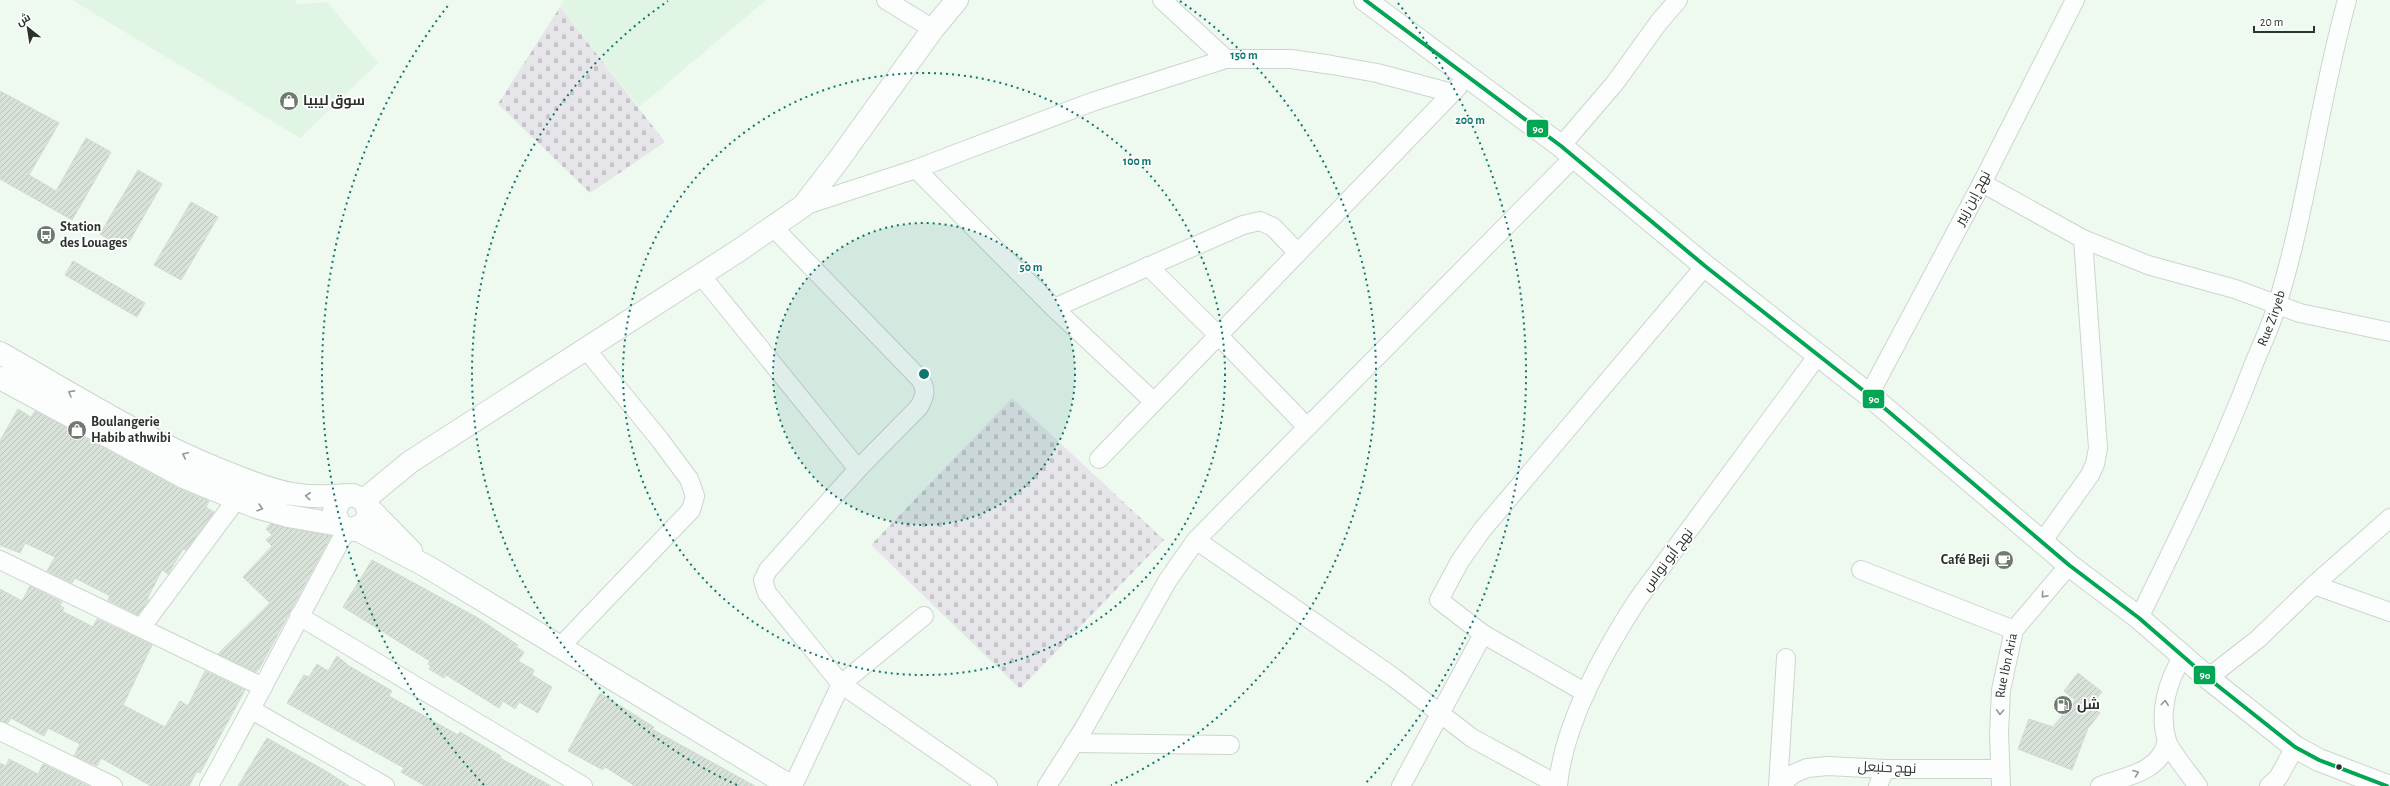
<svg xmlns="http://www.w3.org/2000/svg" width="2390" height="786" font-family="'Alegreya Sans',Cairo,sans-serif">
<style>
.built{fill:#e1f5e4}
.cemetery{fill:url(#cemetery-stones)}
.building{fill:url(#building-hatch);stroke:#d2dbd3}
.lines{fill:none;stroke-linecap:round;stroke-linejoin:round}
.street-casing{stroke:#ccd5cd;stroke-width:20}
.secondary-casing{stroke:#ccd5cd;stroke-width:24}
.primary-casing{stroke:#ccd5cd;stroke-width:24}
.street{stroke:#fcfefd;stroke-width:18}
.secondary{stroke:#fcfefd;stroke-width:22}
.primary{stroke:#fcfefd;stroke-width:22}
.bus-1-casing{stroke:#fff;stroke-width:7}
.bus-1{stroke:#00a651;stroke-width:4}
.oneway{stroke:#949894}
.ring{fill:none;stroke:#0f766e;stroke-width:2;stroke-dasharray:2 4}
.bus-dot{fill:#2b332c;stroke:#fff;stroke-width:1.5}
.labels{text-anchor:middle;dominant-baseline:central;stroke-width:3.5;stroke-linejoin:round;paint-order:stroke}
.poi-label{font-size:14px;font-weight:bold;fill:#2b332c;stroke:#fff;text-anchor:start}
.street-label{font-size:14px;fill:#2b332c;stroke:#fff}
.centre{fill:#0f766e;stroke:#fff;stroke-width:2}
.ring-label{font-size:12px;text-anchor:middle;font-weight:bold;fill:#0f766e;stroke:#fff;stroke-width:3.5;stroke-linejoin:round;paint-order:stroke}
.line-badge{stroke:#fff;stroke-width:1.5}
.badge-label{font-size:11px;text-anchor:middle;font-weight:bold;fill:#fff}
</style>
<defs>
<pattern id="cemetery-stones" width="16" height="16" patternUnits="userSpaceOnUse"><rect width="16" height="16" fill="#e6e5ea"/><path d="M2 7V4a2 2 0 0 1 4 0v3zM10 15v-3a2 2 0 0 1 4 0v3z" fill="#c5c5c9"/></pattern>
<pattern id="building-hatch" width="6" height="6" patternUnits="userSpaceOnUse"><rect width="6" height="6" fill="#d8e2d9"/><path d="M-1 1l2-2M0 6l6-6M5 7l2-2" fill="none" stroke="#bac2ba"/></pattern>
</defs>
<rect width="100%" height="100%" fill="#eefaf0"/>
<g class="built">
<path d="M72 0H295L297 4 327 2 378 63 300 138Z"/>
<path d="M564 0H766L639 107 560 7Z"/>
</g>
<g class="cemetery">
<path d="M560 7 665 142 590 193 498 104Z"/>
<path d="M1012 398 1164 540 1020 689 871 545Z"/>
</g>
<g class="building">
<path d="M0 91 59 123 29 175 56 191 86 138 111 152 72 220 0 179Z"/>
<path d="M138 170 162 184 125 249 100 234Z"/>
<path d="M191 202 218 217 181 280 154 265Z"/>
<path d="M73 261 145 303 137 317 65 275Z"/>
<path d="M18 409 31 417 35 411 178 488 209 501 206 507 214 512 186 550 183 549 168 574 162 570 147 599 149 600 138 615 108 600 110 596 75 578 72 583 47 571 55 557 25 543 20 553 0 545V441Z"/>
<path d="M270 524 331 536 259 669 256 672 218 654 270 603 243 577 272 546 266 540 272 535 266 529Z"/>
<path d="M372 560 478 618 518 645 516 647 524 652 518 661 534 670 532 675 552 687 538 713 519 702 515 709 503 701 499 708 446 675 444 678 429 669 431 666 428 664 430 661 343 607Z"/>
<path d="M30 586 62 602 60 606 64 608 62 611 93 627 97 619 152 645 123 705 165 727 180 701 188 706 205 671 245 690 200 773 197 771 189 786H151L101 758 97 766 74 756 80 744 48 728 44 736 11 718 8 723 0 721V589L22 601Z"/>
<path d="M337 656 349 666 392 691 389 696 458 735 460 732 501 756 500 758 551 786H425L401 772 404 768 287 703 304 675 309 677 317 664 328 671Z"/>
<path d="M2078 673 2102 692 2090 706 2100 713 2088 728 2072 770 2018 749 2029 719 2053 727 2075 700 2064 691Z"/>
<path d="M600 693 654 727 652 729 755 786H635L605 767 603 770 568 751Z"/>
<path d="M267 738 326 771 349 786H238Z"/>
<path d="M9 759 38 774 43 764 89 786H0V763L6 766Z"/>
</g>
<g class="lines">
<g class="street-casing">
<g id="street">
<path d="M886 0 933 29"/>
<path d="M1162 0 1226 59"/>
<path d="M1561 146 1615 83 1659 22 1678 0"/>
<path d="M916 169 1054 308 1153 401"/>
<path d="M1982 183 2083 239 2148 265 2235 289 2300 313 2390 332"/>
<path d="M803 206 916 169 1092 102 1226 59H1291L1332 65 1377 73 1452 93"/>
<path d="M773 227 920 379C927 390 925 396 919 407L858 469 768 570 763 580 767 593 841 684 988 786"/>
<path d="M1148 266 1218 335 1307 427"/>
<path d="M700 274 858 469"/>
<path d="M1054 308 1243 225 1260 221 1273 227 1298 253"/>
<path d="M1869 395 1982 183 2075 0"/>
<path d="M1099 459 1458 87"/>
<path d="M1196 540 1393 677 1472 738 1558 785"/>
<path d="M2042 542 2090 475 2095 464 2098 448 2083 239"/>
<path d="M0 560 263 687"/>
<path d="M1861 570 2014 630"/>
<path d="M2314 585 2390 612"/>
<path d="M299 616 583 786"/>
<path id="s1" d="M2139 618C2180 535 2220 453 2253 366 2261 346 2271 326 2277 305 2308 205 2319 100 2347 0"/>
<path d="M141 628 236 500"/>
<path d="M560 647 691 510 695 496 689 479 660 440 585 348"/>
<path d="M2183 656C2168 680 2158 712 2167 741 2170 751 2191 776 2198 786"/>
<path d="M2208 678 2258 639 2314 585 2390 518"/>
<path d="M1586 693 1483 634 1439 600 1460 561 1482 530 1705 266"/>
<path d="M252 710 385 786"/>
<path d="M0 731 113 786"/>
<path d="M1074 743 1230 745"/>
<path d="M209 786C257 701 300 614 347 529"/>
<path d="M793 786 841 684 924 616"/>
<path d="M1047 786 1084 728 1168 580 1196 540 1574 157"/>
<path d="M1401 786 1483 634"/>
<path d="M1558 786C1563 724 1605 650 1638 599L1818 355"/>
<path d="M1778 786 1786 658"/>
<path d="M1780 786 1793 774 1807 768 1828 766 1885 769H2000"/>
<path d="M1878 786 1885 769"/>
<path id="s2" d="M2001 786 1999 733 2001 690 2014 630 2069 565"/>
<path d="M2100 786C2125 776 2160 773 2167 741"/>
<path d="M2269 786 2278 778 2295 747"/>
</g>
</g>
<g class="secondary-casing">
<g id="secondary">
<path d="M1365 0 1561 146 1705 266 1869 395 2069 565 2139 618 2208 678 2295 747 2319 760 2387 786"/>
<path d="M364 500 410 462 738 251 803 206 837 162 933 29 957 0"/>
</g>
</g>
<g class="primary-casing">
<g id="primary">
<path d="M0 353C72 394 143 439 220 470 243 479 268 490 292 494 311 497 329 497 347 495"/>
<path d="M0 378 184 477 256 507 288 516 340 525 352 530 365 523 369 513 364 500 353 495 342 498 334 511 340 525"/>
<path d="M369 508 411 551"/>
<path d="M356 529 428 567 790 786"/>
</g>
</g>
<use href="#street" class="street"/>
<use href="#secondary" class="secondary"/>
<use href="#primary" class="primary"/>
<g class="bus-1-casing">
<path id="bus-1" d="M1365 0 1561 146 1705 266 1869 395 2069 565 2139 618 2208 678 2295 747 2319 760 2387 786"/>
</g>
<use href="#bus-1" class="bus-1"/>
</g>
<defs><path id="oneway-chevron" d="M-2-3.5L2.5 0L-2 3.5" fill="none" stroke-width="1.6" stroke-linecap="round" stroke-linejoin="round"/></defs>
<g class="oneway">
<use href="#oneway-chevron" transform="translate(71 393) rotate(-151)"/>
<use href="#oneway-chevron" transform="translate(185 455) rotate(-155)"/>
<use href="#oneway-chevron" transform="translate(308 496) rotate(-174)"/>
<use href="#oneway-chevron" transform="translate(260 508) rotate(17)"/>
<use href="#oneway-chevron" transform="translate(2044 595) rotate(131)"/>
<use href="#oneway-chevron" transform="translate(2165 703) rotate(-83)"/>
<use href="#oneway-chevron" transform="translate(2000 712) rotate(93)"/>
<use href="#oneway-chevron" transform="translate(2136 773) rotate(-21)"/>
</g>
<circle cx="924" cy="374" r="151" fill="#0f766e" fill-opacity=".12"/>
<g class="ring">
<circle cx="924" cy="374" r="151"/>
<circle cx="924" cy="374" r="301"/>
<path d="M737 785A452 452 0 0 1 668 1M1180 1A452 452 0 0 1 1111 785"/>
<path d="M484 785A602 602 0 0 1 450 3M1398 3A602 602 0 0 1 1364 785"/>
</g>
<defs>
<g id="shop-disc" transform="scale(1)"><circle r="9.5" fill="#6f7971" stroke="#fff"/><path d="M-5-2.5h2.3a2.7 3.5 0 0 1 5.4 0H5L5.5 6h-11ZM-1.5-2.5h3a1.5 2.3 0 0 0-3 0Z" fill="#fff"/></g>
<g id="bus-disc" transform="scale(1)"><circle r="9.5" fill="#6f7971" stroke="#fff"/><path d="M-5-6H5V4H4V6H2V4H-2V6H-4V4H-5ZM-3.5-4V0h7V-4ZM-3.5 1.2v1.5H-2V1.2ZM2 1.2v1.5H3.5V1.2Z" fill="#fff"/></g>
<g id="cafe-disc" transform="scale(1)"><circle r="9.5" fill="#6f7971" stroke="#fff"/><path d="M-5.5-4.5H6V0H3Q3 3.5 0 3.5H-2.5Q-5.5 3.5-5.5 0ZM3-3.2v2h1.7v-2ZM-6 4.5H4V6H-6Z" fill="#fff"/></g>
<g id="fuel-disc" transform="scale(1)"><circle r="9.5" fill="#6f7971" stroke="#fff"/><path d="M-5.5-6h7V0h2V4h1.3V-2.5L3-4.5l.8-.8L6-3V5H2.5V1h-1V6h-7ZM-4.2-4.7v3.2H.2V-4.7Z" fill="#fff"/></g>
</defs>
<g fill-rule="evenodd">
<use href="#shop-disc" x="289" y="101"/>
<use href="#bus-disc" x="46" y="235"/>
<use href="#shop-disc" x="77" y="430"/>
<use href="#cafe-disc" x="2004" y="560"/>
<use href="#fuel-disc" x="2063" y="705"/>
</g>
<circle class="bus-dot" cx="2339" cy="767" r="3.5"/>
<g class="labels">
<g class="poi-label">
<text x="303" y="101">سوق ليبيا</text>
<text x="60" y="227">Station<tspan x="60" dy="16">des Louages</tspan></text>
<text x="91" y="422">Boulangerie<tspan x="91" dy="16">Habib athwibi</tspan></text>
<text x="1990" y="560" text-anchor="end">Café Beji</text>
<text x="2077" y="705">شل</text>
</g>
<g class="street-label">
<text transform="translate(1973 198) rotate(-62)">نهج إبن زبير</text>
<text stroke="none"><textPath href="#s1" startOffset="328">Rue Ziryeb</textPath></text>
<text transform="translate(1668 560) rotate(-53)">نهج أبو نواس</text>
<text stroke="none"><textPath href="#s2" startOffset="121">Rue Ibn Aria</textPath></text>
<text transform="translate(1887 768) rotate(2)">نهج حنبعل</text>
</g>
</g>
<circle cx="924" cy="374" r="6" class="centre"/>
<g class="ring-label">
<text x="1244" y="59">150 m</text>
<text x="1470" y="124">200 m</text>
<text x="1137" y="165">100 m</text>
<text x="1031" y="271">50 m</text>
</g>
<g class="line-badge">
<rect x="1526" y="119" width="23" height="19" rx="4" fill="#00a651"/>
<rect x="1862" y="389" width="23" height="20" rx="4" fill="#00a651"/>
<rect x="2193" y="665" width="23" height="20" rx="4" fill="#00a651"/>
</g>
<g class="badge-label">
<text x="1538" y="133">90</text>
<text x="1874" y="403">90</text>
<text x="2205" y="679">90</text>
</g>
<g transform="translate(28 28) rotate(330)" stroke="#ffffff" stroke-width="3" paint-order="stroke">
<path d="M0-3L7 15L0 10L-7 15Z" fill="#2b332c"/>
<text y="-6" font-size="11" font-weight="bold" text-anchor="middle" fill="#2b332c">ش</text>
</g>
<path d="M2254 26v6h60v-6" fill="none" stroke="#2b332c" stroke-width="2"/>
<text x="2260" y="26" font-size="12" fill="#2b332c" stroke="#ffffff" stroke-width="3" paint-order="stroke">20 m</text>
</svg>
